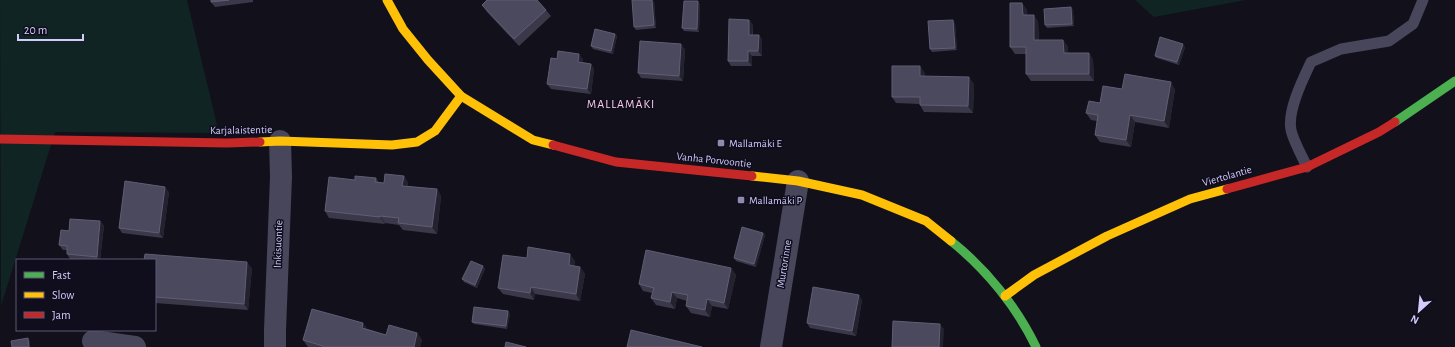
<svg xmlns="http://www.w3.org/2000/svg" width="1455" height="347" font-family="'Alegreya Sans',sans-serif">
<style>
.green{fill:#102424}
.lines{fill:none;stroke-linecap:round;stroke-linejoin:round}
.lane{stroke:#47465b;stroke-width:11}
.street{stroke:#47465b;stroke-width:22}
.fast{stroke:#4caf50;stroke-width:9}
.slow{stroke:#ffc107;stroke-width:9}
.jam{stroke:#c62828;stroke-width:9}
.wall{fill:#3b3949}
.shaded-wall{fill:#24222e}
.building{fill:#4b495d;stroke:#605d76}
.poi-dot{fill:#8e8aad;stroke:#100d1d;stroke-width:1.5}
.labels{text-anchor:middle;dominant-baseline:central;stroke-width:3;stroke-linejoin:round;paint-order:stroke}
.street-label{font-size:11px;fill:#d1ccfc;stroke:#100d1d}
.poi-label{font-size:11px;fill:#d1ccfc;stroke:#100d1d;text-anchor:start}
.neighbourhood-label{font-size:12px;letter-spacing:1px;fill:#fcceec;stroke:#100d1d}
</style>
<rect width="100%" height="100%" fill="#12101a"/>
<g class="green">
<path d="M0 0H187L219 133 55 132 1 306Z"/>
<path d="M1135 0H1246L1154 17Z"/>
</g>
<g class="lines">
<path class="lane" d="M1307 167C1302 156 1293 140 1291 130 1287 111 1303 79 1311 62L1341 49 1389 41 1413 24 1423 0"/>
<g class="street">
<path d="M93 341 135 347"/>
<path d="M275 347V330L281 177 280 141"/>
<path d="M771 347 798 181"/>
</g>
<g class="fast">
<path d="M1395 122 1455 81"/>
<path d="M951 241C986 269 1017 307 1036 347"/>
</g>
<g class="slow">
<path d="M387 0 403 29 428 60 461 96 533 140 553 145"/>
<path d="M260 142 280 141 392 145 417 142 435 131 461 96"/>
<path d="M752 176 798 181 862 195 926 221 951 241"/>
<path d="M1005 296 1034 275 1107 236 1190 199 1227 189"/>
</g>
<g class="jam">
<path d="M0 139 227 143 260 142"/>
<path d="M553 145 616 162 752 176"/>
<path d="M1227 189 1307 167 1379 132 1395 122"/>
</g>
</g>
<g class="wall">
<path d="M211 0H253V2L215 7 211 2Z"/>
<path d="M654 1 656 28 636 30 634 27Z"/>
<path d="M1022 3 1027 10V15L1038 21 1039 40H1063L1068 47V53H1089L1093 60 1094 81H1031L1026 74V54H1015L1010 47Z"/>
<path d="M700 4 699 32 684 31 682 28Z"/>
<path d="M482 5 546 10 551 16 519 46 487 12Z"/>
<path d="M1071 7 1073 10 1074 26 1047 28 1045 25Z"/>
<path d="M749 20 753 25V35H759L762 40V56H752V66H731L728 61Z"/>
<path d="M953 20 955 23 957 50 932 52 930 49Z"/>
<path d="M615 34 617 36 613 54 593 49 591 46Z"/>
<path d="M1185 47 1179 65 1157 58 1155 56Z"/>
<path d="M685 49 683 81 641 78 638 73Z"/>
<path d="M557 59H583L582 62 591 64 594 69 591 94 551 89 547 84Z"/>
<path d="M925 73V77L974 84 973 113 924 112 920 105V104L896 103 892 97Z"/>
<path d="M1122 89H1175L1169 128 1135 122 1131 147 1100 142 1095 135 1097 121 1091 120 1086 113 1100 103Z"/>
<path d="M404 176 408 183V186L437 189 441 196 437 234 403 230 399 225 385 223V224L329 218 325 211 355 180 376 178 379 183H384Z"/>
<path d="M169 192 163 238 122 233 119 228Z"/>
<path d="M100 221 104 226 100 260H83L70 259 67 254V250H63L59 245 69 231Z"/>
<path d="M763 233 765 235 756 267 736 261 734 258Z"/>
<path d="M527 258 575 261 574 266 580 267 585 274 580 301 535 294 534 300 503 294 498 288Z"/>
<path d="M155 260 252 268 248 310 155 303Z"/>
<path d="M483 266 485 269 477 288 464 282 462 279Z"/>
<path d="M731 268 736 275 728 309 712 306 710 317 691 313 686 306 687 301 677 298 675 309 656 305 651 298 652 293 643 291 639 284Z"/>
<path d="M862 300 856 336 810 328 807 323Z"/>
<path d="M508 311 510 314 507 329 474 324 472 322Z"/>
<path d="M363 323 367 329 386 335 417 333 422 340 420 347H308L303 340Z"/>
</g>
<g class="shaded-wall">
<path d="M652 0 654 1 656 28 654 25Z"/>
<path d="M698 1 700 4 699 32 697 29Z"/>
<path d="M1022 3 1027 10 1028 21 1023 15Z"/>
<path d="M1071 7 1073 10 1074 26 1072 24Z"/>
<path d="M1034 15 1038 21 1039 47 1034 40Z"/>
<path d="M749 20 753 25 752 40 749 35Z"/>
<path d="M953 20 955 23 957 50 955 48Z"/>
<path d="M615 34 617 36 613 54 611 51Z"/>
<path d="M759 35 762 40V56L758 51Z"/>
<path d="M1063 40 1068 47V60L1064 53Z"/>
<path d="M681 44 685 49 683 81 679 76Z"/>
<path d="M1183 44 1185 47 1179 65 1177 62Z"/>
<path d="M748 51 752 56V66L748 61Z"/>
<path d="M1089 53 1093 60 1094 81 1089 74Z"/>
<path d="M579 54 583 59 582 67 578 62Z"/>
<path d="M591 64 594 69 591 94 587 89Z"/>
<path d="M920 66 925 73V83L920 76Z"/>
<path d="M969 77 974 84 973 113 968 106Z"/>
<path d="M1171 82 1175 89 1169 128 1164 121Z"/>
<path d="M1130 115 1135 122 1131 147 1126 140Z"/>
<path d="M404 176 408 183 407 192 402 186Z"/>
<path d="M165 187 169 192 163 238 159 233Z"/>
<path d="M437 189 441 196 437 234 432 227Z"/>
<path d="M380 216 385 223V224L380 217Z"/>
<path d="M100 221 104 226 100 260H99L97 257Z"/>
<path d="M763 233 765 235 756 267 754 264Z"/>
<path d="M570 254 575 261 573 272 569 265Z"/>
<path d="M247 262 252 268 248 310 244 304Z"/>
<path d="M483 266 485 269 477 288 475 285Z"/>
<path d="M580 267 585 274 580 301 576 294Z"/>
<path d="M731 268 736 275 728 309 724 303Z"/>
<path d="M531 287 535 294 534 300 530 293Z"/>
<path d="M672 292 677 298 675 309 670 302Z"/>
<path d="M859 295 862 300 856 336 852 331Z"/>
<path d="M707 299 712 306 710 317 705 310Z"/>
<path d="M508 311 510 314 507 329 506 326Z"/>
<path d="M363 323 368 330 362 328Z"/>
<path d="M940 324 944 329 943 347H939Z"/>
<path d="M417 333 422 340 420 347H414Z"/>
<path d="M28 338 30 341V347H29Z"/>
</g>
<g class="building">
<path d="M211 0H229L211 2Z"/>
<path d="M487 0H537L546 10 514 39 482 5Z"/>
<path d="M632 0H652L654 25 634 27Z"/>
<path d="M684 1H698L697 29 682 28Z"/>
<path d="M1010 3H1022L1023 15H1034V40H1063L1064 53H1089V74H1026V47H1010Z"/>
<path d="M1071 7 1072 24 1045 25 1044 9Z"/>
<path d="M729 19 749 20V35H759L758 51H748V61H728Z"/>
<path d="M953 20 955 48 930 49 928 21Z"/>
<path d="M595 29 615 34 611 51 591 46Z"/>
<path d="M1160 37 1183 44 1177 62 1155 56Z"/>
<path d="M640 41 681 44 679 76 638 73Z"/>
<path d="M558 51 579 54 578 62 591 64 587 89 547 84 551 58 557 59Z"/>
<path d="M892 66H920V76L969 77 968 106 920 105V97H892Z"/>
<path d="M1125 74 1171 82 1164 121 1130 115 1126 140 1095 135 1098 115 1086 113 1089 101 1100 103 1103 86 1122 89Z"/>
<path d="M385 174 404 176 402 186 437 189 432 227 398 223 399 218 380 216V217L325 211 329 177 355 180V176L376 178 375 182 384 183Z"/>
<path d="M125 181 165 187 159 233 119 228Z"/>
<path d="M70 219 100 221 97 257 67 254V246L59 245 61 230 69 231Z"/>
<path d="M742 227 763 233 754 264 734 258Z"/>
<path d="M528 247 570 254 569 265 580 267 576 294 531 287 530 293 498 288 503 255 527 258Z"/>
<path d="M646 250 731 268 724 303 707 299 705 310 686 306 688 295 672 292 670 302 651 298 654 288 639 284Z"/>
<path d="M145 254 247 262 244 304 155 297V260H144Z"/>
<path d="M471 261 483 266 475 285 462 279Z"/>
<path d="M813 287 859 295 852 331 807 323Z"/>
<path d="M474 307 508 311 506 326 472 322Z"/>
<path d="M312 309 363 323 362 328 386 335 389 325 417 333 414 347H323V346L303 340Z"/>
<path d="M893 321 940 324 939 347H892Z"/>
<path d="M631 330 702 347H627Z"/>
<path d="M28 338 29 347H12L11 341Z"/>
<path d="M506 342 526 347H505Z"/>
</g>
<g class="poi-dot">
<rect x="717" y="139" width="8" height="8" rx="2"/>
<rect x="737" y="196" width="8" height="8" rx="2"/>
</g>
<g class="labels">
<g class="street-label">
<text transform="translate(241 130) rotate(-1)">Karjalaistentie</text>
<text transform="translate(714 160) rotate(6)">Vanha Porvoontie</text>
<text transform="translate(1227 176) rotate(-16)">Viertolantie</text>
<text transform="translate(278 244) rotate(-88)">Inkisuontie</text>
<text transform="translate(784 264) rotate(-81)">Murtorinne</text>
</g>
<g class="poi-label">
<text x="729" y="143">Mallamäki E</text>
<text x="749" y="200">Mallamäki P</text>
</g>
<g class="neighbourhood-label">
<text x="621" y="104">MALLAMÄKI</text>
</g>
</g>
<rect x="16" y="259" width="140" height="72" fill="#100d1d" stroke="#5d5976"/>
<rect x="24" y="272" width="20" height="6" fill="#4caf50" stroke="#5d5976"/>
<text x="52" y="279" font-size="12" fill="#d1ccfc">Fast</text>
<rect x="24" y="292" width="20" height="6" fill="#ffc107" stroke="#5d5976"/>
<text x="52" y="299" font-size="12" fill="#d1ccfc">Slow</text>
<rect x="24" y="312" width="20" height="6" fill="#c62828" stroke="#5d5976"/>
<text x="52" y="319" font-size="12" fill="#d1ccfc">Jam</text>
<g transform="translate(1419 311) rotate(207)" stroke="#100d1d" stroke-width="3" paint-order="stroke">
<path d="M0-3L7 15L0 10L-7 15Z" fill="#d1ccfc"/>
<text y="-6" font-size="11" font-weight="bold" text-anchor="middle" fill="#d1ccfc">N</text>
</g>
<path d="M18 34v6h65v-6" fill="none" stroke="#d1ccfc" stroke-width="2"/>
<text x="24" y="34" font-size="12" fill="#d1ccfc" stroke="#100d1d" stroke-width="3" paint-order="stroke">20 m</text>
</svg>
